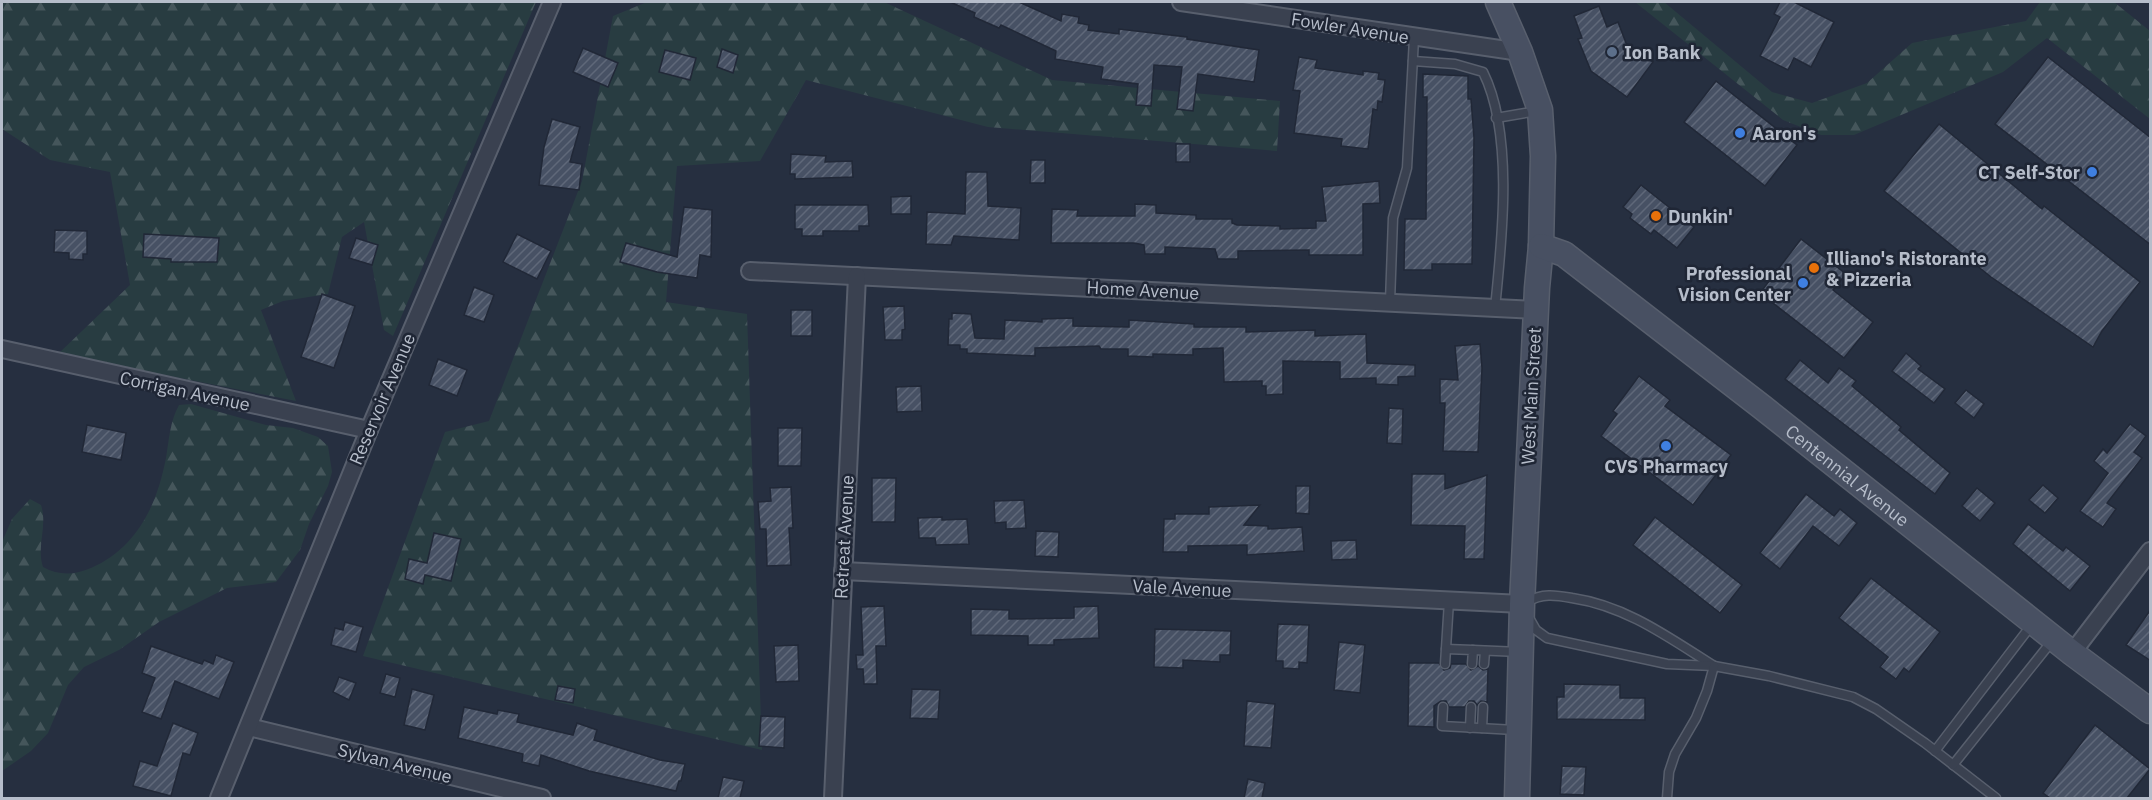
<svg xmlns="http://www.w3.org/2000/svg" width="2152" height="800" font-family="'IBM Plex Sans',sans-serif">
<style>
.forest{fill:url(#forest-firs)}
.building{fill:url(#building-hatch);stroke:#212837;stroke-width:1.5}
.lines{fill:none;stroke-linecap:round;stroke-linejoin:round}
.lane-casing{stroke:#585f6d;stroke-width:11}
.street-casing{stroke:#585f6d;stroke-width:20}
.secondary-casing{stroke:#585f6d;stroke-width:27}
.lane{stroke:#3a4150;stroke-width:8}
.street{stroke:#3a4150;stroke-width:16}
.secondary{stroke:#485062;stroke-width:24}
.service-dot{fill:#5c6f8a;stroke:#1f2635;stroke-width:2}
.shop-dot{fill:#3f7fe0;stroke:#1f2635;stroke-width:2}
.food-dot{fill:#e8710a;stroke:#1f2635;stroke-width:2}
.labels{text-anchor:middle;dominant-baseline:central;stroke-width:5;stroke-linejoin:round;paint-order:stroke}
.street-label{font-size:18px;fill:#b6bdca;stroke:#1f2635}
.poi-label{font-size:18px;font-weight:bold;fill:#b6bdca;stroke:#1f2635;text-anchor:start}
</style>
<defs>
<pattern id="forest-firs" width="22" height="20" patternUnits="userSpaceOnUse" patternTransform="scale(1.5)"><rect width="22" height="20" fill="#283c41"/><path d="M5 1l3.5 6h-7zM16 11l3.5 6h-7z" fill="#45565b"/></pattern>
<pattern id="building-hatch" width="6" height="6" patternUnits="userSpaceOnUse" patternTransform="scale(1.5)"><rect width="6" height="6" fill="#475164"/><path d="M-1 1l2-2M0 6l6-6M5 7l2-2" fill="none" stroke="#5f6879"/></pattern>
</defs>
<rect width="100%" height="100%" fill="#262f40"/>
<g class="forest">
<path d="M2 2H536L393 336 384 330 364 222 342 237 328 294 283 301 261 310 296 401 58 354 130 285 110 172 50 160 2 129Z"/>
<path d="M647 2H884L1052 80 1280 101 1277 151 988 127 806 80 760 161 677 166 666 302 747 314 762 750 363 656 445 432 489 421 582 181 613 16Z"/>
<path d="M1635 2H1664L1772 92 1812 103 1867 83 1912 43 2026 21 2040 2H2114L2150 31V119L2047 38 2003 72 1854 135H1821L1783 120Z"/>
<path d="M191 404 266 425 293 428 318 437 328 446 332 472 328 486 309 524 300 550 276 582 227 588 159 622 119 650 84 667 68 685 48 733 31 751 2 771V542L12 519 30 499 41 505C48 527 36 546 43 567 59 576 75 575 91 568 137 548 157 505 166 458 169 440 170 421 179 405Z"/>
</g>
<g class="building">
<path d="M950 2H1019L1061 21 1062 14 1079 17 1078 23 1089 25 1088 30 1119 34V29L1187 37V39L1259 50 1254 82 1198 74 1193 111 1177 109 1182 67 1154 65 1151 106 1136 105 1138 84 1101 79 1103 67 1055 59 1056 51 1001 25 999 28 974 17 975 13Z"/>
<path d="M1780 2H1794L1834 22 1811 67 1794 58 1788 70 1760 56 1780 17 1774 14Z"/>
<path d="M1599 6 1607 27 1618 22 1626 43 1653 62 1627 97 1591 71 1578 39 1582 38 1574 16Z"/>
<path d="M583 48 618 63 608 87 573 72Z"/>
<path d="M722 49 738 55 733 73 717 67Z"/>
<path d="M665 50 696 58 690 80 659 72Z"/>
<path d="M1299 57 1317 60 1315 68 1363 75V71L1379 73 1378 79 1385 80 1382 102 1378 101 1377 110 1373 109 1368 149 1341 146 1342 139 1294 133 1300 91 1293 90Z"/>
<path d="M2048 57 2151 138V245L1995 124Z"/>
<path d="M1423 74 1468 76V99H1471L1474 138 1472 264H1432V270H1404L1405 219H1426L1427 97H1423Z"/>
<path d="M1716 81 1797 145 1765 186 1684 122Z"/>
<path d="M552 119 580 127 570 162 582 164 579 190 539 185 544 147Z"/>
<path d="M1939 124 2042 209 2044 206 2140 282 2102 331 2093 347 1991 277 1884 191Z"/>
<rect x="1176" y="144" width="14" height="18"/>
<path d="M791 154 826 156 825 162 852 161 853 177 795 179V174H790Z"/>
<path d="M1031 160H1045V183H1030Z"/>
<path d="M966 172H987L988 206 1021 208 1019 240 954 236 951 245 926 244 927 212 965 214Z"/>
<path d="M1379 181 1380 203 1363 204V255H1309V250L1238 251V259H1218L1215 249 1165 247V254H1145L1144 245 1134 243H1051L1052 209 1078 210 1077 216H1135V204L1156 205V213L1196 215V219H1232V223L1237 225 1280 226V229L1316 228V221H1326L1322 187Z"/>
<path d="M1641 185 1694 227 1677 248 1654 230 1651 234 1630 218 1632 214 1623 207Z"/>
<path d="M911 196V214H891V197Z"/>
<path d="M795 205H868L869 226H859V231H823V236H802V229H795Z"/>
<path d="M684 207 712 210 711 257 700 255 697 278 657 272 620 262 626 243 677 257Z"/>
<path d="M55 230 87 231V254H83V260L69 259V253L54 252Z"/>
<path d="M144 234 219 238 217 262H171V259L143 257Z"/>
<path d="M517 234 551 251 537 279 503 262Z"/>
<path d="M356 238 378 245 372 265 349 258Z"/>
<path d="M1801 239 1846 274 1833 290 1873 322 1844 358 1760 293Z"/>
<path d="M474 287 494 295 484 322 464 315Z"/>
<path d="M322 294 355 306 334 368 301 357Z"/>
<path d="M904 306 905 329 902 330V340H885L883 307Z"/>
<rect x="791" y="310" width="21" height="26"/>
<path d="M952 313 971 314 975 338 1004 339 1005 320 1042 322V319L1073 318V326L1129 327V320L1194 324V327H1246V332L1315 330V336L1366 334 1367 363 1415 365V376L1398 377V385L1376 384V378L1340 379V362L1283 361V394L1266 395V386H1262V381L1224 382 1223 348 1193 349V355L1153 354V357L1128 356V349H1101L1099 346 1035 348V356L967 353V349H960V345H948L949 319H952Z"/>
<path d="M1480 344 1482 368 1478 452 1443 451 1445 403H1440V379L1458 380 1455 346Z"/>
<path d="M1906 353 1921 366 1918 369 1945 389 1934 403 1892 371Z"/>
<path d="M438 359 467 370 457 396 429 385Z"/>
<path d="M1800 360 1828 383 1839 368 1856 381 1852 386 1901 427 1899 430 1950 473 1935 494 1785 379Z"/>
<path d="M1639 376 1670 400 1665 406 1731 455 1693 505 1601 436 1617 414 1613 411Z"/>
<path d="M921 386 922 411 897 412 896 387Z"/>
<path d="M1966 390 1984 404 1974 418 1955 403Z"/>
<path d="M1389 408 1403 409 1402 444 1387 443Z"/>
<path d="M2130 424 2146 436 2134 452 2142 458 2107 503 2116 509 2103 527 2080 511 2108 473 2094 461 2103 449 2107 453Z"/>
<path d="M87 425 126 433 121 460 82 452Z"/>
<path d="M778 428H802L801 466H778Z"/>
<path d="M1412 474H1445V489L1487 475 1484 559H1464L1465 526 1411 525Z"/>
<path d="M872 478H896L895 522H872Z"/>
<path d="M2043 485 2058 498 2045 513 2029 500Z"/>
<path d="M1296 486H1310L1309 514 1296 513Z"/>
<path d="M791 487 793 528H789L791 565 767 566 766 529H760L758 502 771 501 770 488Z"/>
<path d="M1977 488 1995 503 1980 521 1962 506Z"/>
<path d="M1806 494 1834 516 1840 509 1857 523 1839 546 1813 526 1780 569 1760 553Z"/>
<path d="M1024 500 1026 528 1006 529V522L995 523 994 501Z"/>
<path d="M1260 505 1244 525 1268 526V529L1302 527 1304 551 1247 555V545L1188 546V552H1163L1164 519H1175V514H1209V507Z"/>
<path d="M942 517V520L967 519 969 544 936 545 935 538H919L918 518Z"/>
<path d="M1655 517 1742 585 1720 613 1633 545Z"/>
<path d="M2028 524 2063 551 2066 547 2090 566 2070 591 2013 544Z"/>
<path d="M1036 531 1059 532 1058 557 1035 556Z"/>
<path d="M434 533 461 539 451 581 425 575 423 584 405 579 409 559 427 563Z"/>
<path d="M1356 540 1357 559 1332 560 1331 541Z"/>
<path d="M1871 578 1940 632 1909 672 1904 668 1896 679 1880 667 1888 657 1839 618Z"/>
<path d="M884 606 886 646H876L877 684H864L863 669H857L856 655H863L861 607Z"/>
<path d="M1098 606 1099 638 1054 640V645H1028V636L971 635V609L1009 610V619L1074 618V607Z"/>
<path d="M2151 609V661L2126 645Z"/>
<path d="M345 622 363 627 356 652 331 645 335 628 343 630Z"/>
<path d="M1278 624 1309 625 1307 663 1299 662V669L1283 668V661H1276Z"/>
<path d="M1155 629 1231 631 1230 655H1220V662L1183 660V668L1154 667Z"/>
<path d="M1339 642 1365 645 1360 693 1334 690Z"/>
<path d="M798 645 799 681 776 682 774 646Z"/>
<path d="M151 646 202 664 204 660 213 664 216 655 234 662 219 699 175 681 161 719 142 712 155 678 142 673Z"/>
<path d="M1409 663H1439L1444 670 1450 668 1451 664H1466L1471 670 1478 666 1483 670 1488 669 1487 702 1481 701 1477 705 1474 701H1469L1465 707H1449L1446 701H1441L1434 706V727L1408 726Z"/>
<path d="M386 674 400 678 395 697 380 693Z"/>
<path d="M339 677 356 683 349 700 333 692Z"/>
<path d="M1564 684 1620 685V698H1645V720L1557 719V697H1564Z"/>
<path d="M558 686 575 689 573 703 555 700Z"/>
<path d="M412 689 434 695 425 730 404 725Z"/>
<path d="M912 689 940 690 938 719 910 718Z"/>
<path d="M1247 701 1275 704 1271 748 1244 746Z"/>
<path d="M464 707 497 714 498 710 519 714 517 722 573 735 577 723 597 730 594 740 660 760 685 764 681 781H679L676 791 589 771 541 755 539 766 522 762 523 754 458 738Z"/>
<path d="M761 716 785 717 784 748 759 746Z"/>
<path d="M173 723 198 733 190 755 183 753 171 796 133 786 140 761 157 766Z"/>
<path d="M2095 725 2150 769 2127 798H2050L2043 793Z"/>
<path d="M1562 766 1586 767 1584 795 1560 794Z"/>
<path d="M723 777 744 781 740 798H718Z"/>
<path d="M1248 779 1265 783 1262 798H1244Z"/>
</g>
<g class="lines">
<g class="lane-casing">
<g id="lane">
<path d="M1413 61 1455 64 1483 72C1514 134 1502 240 1495 308"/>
<path d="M1496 118 1537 111"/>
<path d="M1390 302 1393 218 1407 168 1414 38"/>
<path d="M1527 602C1542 593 1555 595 1572 598 1626 606 1668 637 1714 666"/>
<path d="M1528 616 1536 630 1547 638 1667 664 1714 666 1769 676 1853 697 1876 709 1925 743 1996 798"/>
<path d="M1446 649 1473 650 1472 664"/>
<path d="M1473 650 1520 652"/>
<path d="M1445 664 1449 601"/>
<path d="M1484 664 1485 651"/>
<path d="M1443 707 1442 726 1515 730"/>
<path d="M1470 728 1471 707"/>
<path d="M1482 728 1483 707"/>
<path d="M1935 751 2033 623"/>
<path d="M1953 765 2052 641"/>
<path d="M1667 798 1669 772 1675 754 1696 718 1707 691 1714 666"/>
</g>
</g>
<g class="street-casing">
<g id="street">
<path d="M1181 2 1520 52"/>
<path d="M750 271 1536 310"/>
<path d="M2 349 369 430"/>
<path d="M843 571 1522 604"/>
<path d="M2072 653 2150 551"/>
<path d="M249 727 542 798"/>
<path d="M219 798 369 430 552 2"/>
<path d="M833 798 857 276"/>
</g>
</g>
<g class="secondary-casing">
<g id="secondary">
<path d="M1498 2 1520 52 1540 110 1543 156 1541 246 1537 288 1522 604 1517 798"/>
<path id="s1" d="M1541 246 1564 254 1762 407 2072 653 2150 711"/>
</g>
</g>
<use href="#lane" class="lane"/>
<use href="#street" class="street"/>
<use href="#secondary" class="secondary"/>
</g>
<circle class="service-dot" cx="1612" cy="52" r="6"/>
<g class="shop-dot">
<circle cx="1740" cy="133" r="6"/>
<circle cx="2092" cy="172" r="6"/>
<circle cx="1803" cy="283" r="6"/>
<circle cx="1666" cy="446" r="6"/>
</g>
<g class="food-dot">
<circle cx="1656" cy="216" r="6"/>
<circle cx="1814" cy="268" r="6"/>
</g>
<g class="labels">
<g class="street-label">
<text transform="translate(1350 28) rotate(9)">Fowler Avenue</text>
<text transform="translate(1143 290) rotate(3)">Home Avenue</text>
<text transform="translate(185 391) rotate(12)">Corrigan Avenue</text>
<text transform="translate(1531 396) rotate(-87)">West Main Street</text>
<text transform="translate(382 399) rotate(-67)">Reservoir Avenue</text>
<text stroke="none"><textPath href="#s1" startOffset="384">Centennial Avenue</textPath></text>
<text transform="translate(844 537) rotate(-87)">Retreat Avenue</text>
<text transform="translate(1182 588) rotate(3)">Vale Avenue</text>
<text transform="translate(395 763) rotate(14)">Sylvan Avenue</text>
</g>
<g class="poi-label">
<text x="1624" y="52">Ion Bank</text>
<text x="1752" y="133">Aaron's</text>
<text x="2080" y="172" text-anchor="end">CT Self-Stor</text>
<text x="1668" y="216">Dunkin'</text>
<text x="1826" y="258">Illiano's Ristorante<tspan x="1826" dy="21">&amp; Pizzeria</tspan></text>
<text x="1791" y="273" text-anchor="end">Professional<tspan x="1791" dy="21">Vision Center</tspan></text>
<text x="1666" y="466" text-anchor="middle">CVS Pharmacy</text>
</g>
</g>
<rect width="2152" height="800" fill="none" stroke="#b6bdca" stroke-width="6"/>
</svg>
